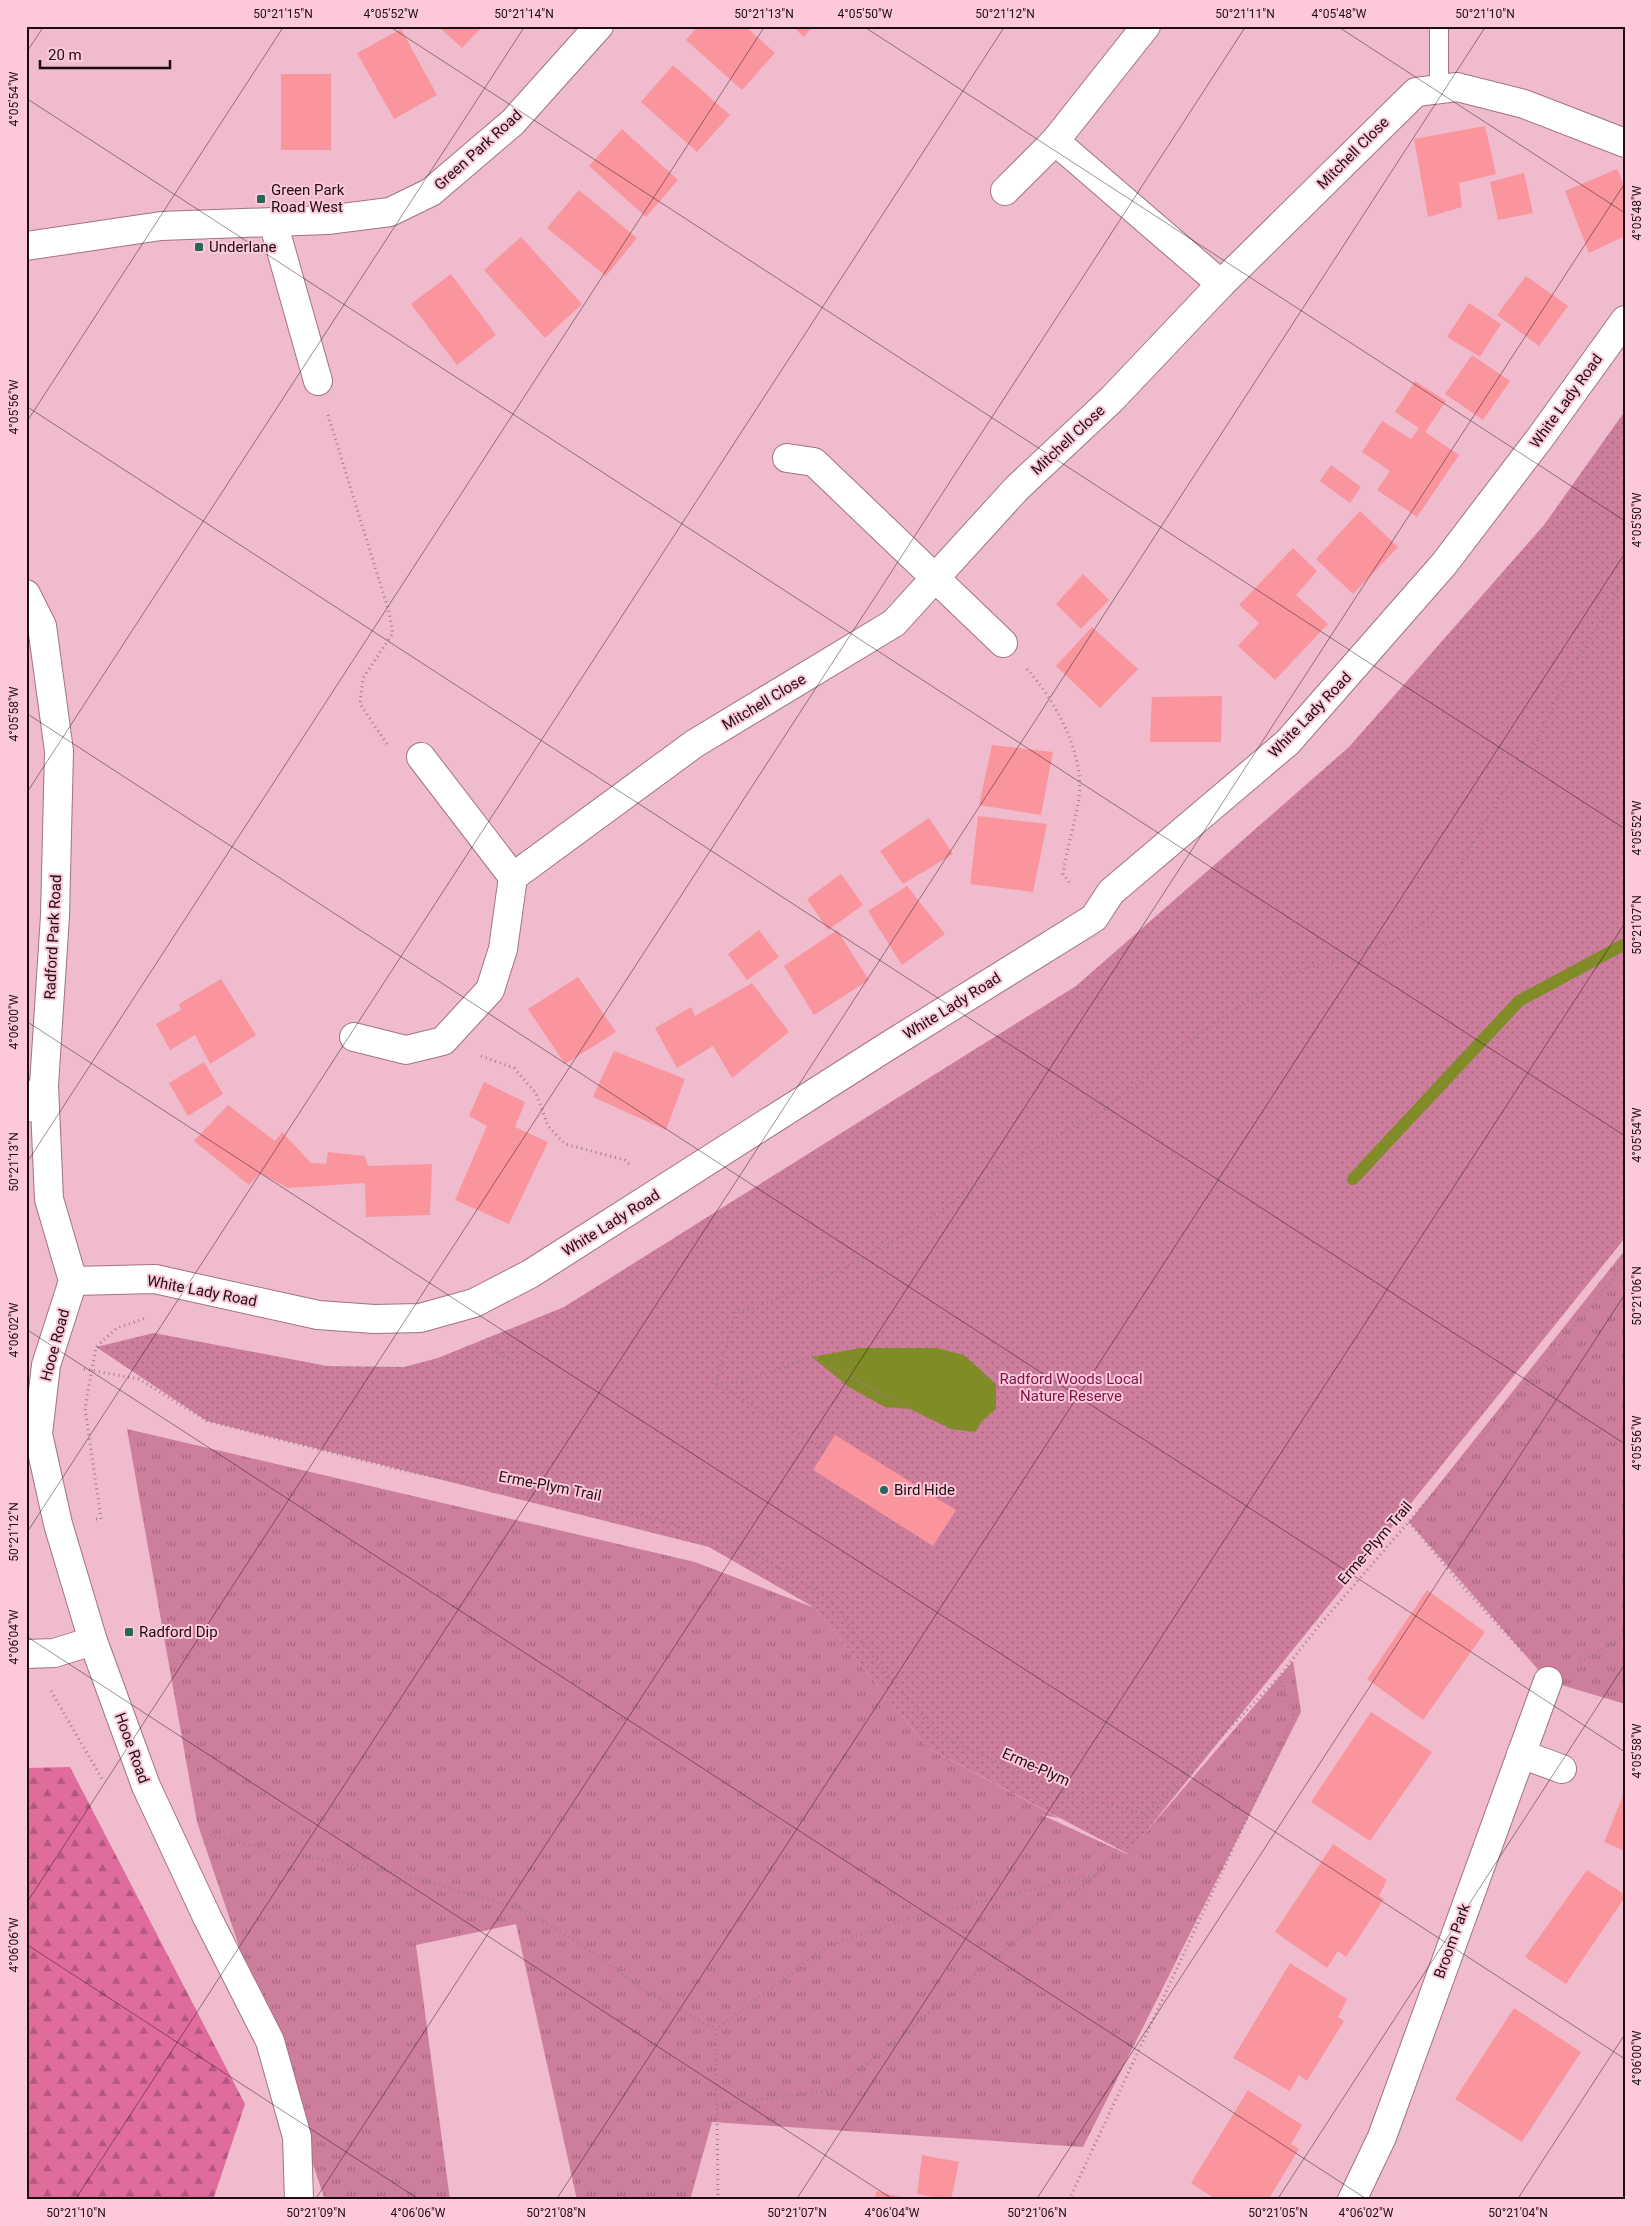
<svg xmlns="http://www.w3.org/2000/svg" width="1651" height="2226" font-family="Roboto,sans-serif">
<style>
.grass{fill:url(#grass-tufts)}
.forest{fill:url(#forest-firs)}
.park{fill:url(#park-dots)}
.water{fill:#818c28}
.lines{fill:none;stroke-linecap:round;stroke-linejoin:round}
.stream{stroke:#818c28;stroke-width:12}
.building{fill:#fa959d}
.lane-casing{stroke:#a17384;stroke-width:20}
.street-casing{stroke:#a17384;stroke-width:30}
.secondary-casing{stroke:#a17384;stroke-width:30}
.path{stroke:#a37c8a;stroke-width:3;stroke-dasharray:1 4;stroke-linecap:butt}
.lane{stroke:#fff;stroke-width:18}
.street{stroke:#fff;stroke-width:28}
.secondary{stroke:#fff;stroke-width:28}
.ticks{fill:none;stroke:#1e0c13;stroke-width:1;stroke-opacity:0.45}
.poi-dot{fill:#256859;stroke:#fcc8da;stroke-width:2}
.labels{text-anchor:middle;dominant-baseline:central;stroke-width:4;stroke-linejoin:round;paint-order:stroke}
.street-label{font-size:15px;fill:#1e0c13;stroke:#fcc8da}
.poi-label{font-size:15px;fill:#1e0c13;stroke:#fcc8da;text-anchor:start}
.park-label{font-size:15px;fill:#7d134a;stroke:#fcc8da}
.neatline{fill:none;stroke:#1e0c13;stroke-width:2}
.ticks-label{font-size:12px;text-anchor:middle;fill:#1e0c13}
</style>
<defs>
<pattern id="grass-tufts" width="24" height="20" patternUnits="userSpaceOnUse" patternTransform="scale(1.25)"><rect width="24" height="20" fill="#cd7e9d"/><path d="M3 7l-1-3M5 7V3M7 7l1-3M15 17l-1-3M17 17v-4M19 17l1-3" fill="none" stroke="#a6667f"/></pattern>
<pattern id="forest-firs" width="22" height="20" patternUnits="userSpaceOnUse" patternTransform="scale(1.25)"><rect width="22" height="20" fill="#df6c9c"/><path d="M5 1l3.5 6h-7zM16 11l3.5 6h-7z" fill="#b4577e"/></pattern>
<pattern id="park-dots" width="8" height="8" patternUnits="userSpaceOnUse" patternTransform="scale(1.25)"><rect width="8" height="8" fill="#cd7e9d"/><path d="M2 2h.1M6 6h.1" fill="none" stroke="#a6667f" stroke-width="1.8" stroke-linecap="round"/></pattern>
</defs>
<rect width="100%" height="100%" fill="#efbbcd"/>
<g class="grass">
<path d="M1625 1250V1704L1548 1681 1409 1522Z"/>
<path d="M127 1429 695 1562 815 1608 928 1748 1059 1818 1042 1815 1127 1854 1293 1661 1301 1712 1083 2147 712 2122 690 2200H577L516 1924 416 1945 450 2200H325L197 1822Z"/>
</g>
<path class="forest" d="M70 1767 245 2104 213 2200H26V1768Z"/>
<path class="park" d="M1625 411V1238L1128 1854 928 1748 815 1608 709 1547 207 1421 96 1347 154 1333 327 1366 404 1367 438 1358 564 1307 1076 986 1349 747 1544 525Z"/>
<path class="water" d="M860 1348H936L964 1355 996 1384V1409L982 1421 975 1432 951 1429 910 1409 885 1407 849 1387 812 1357Z"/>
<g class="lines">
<path class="stream" d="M1353 1179 1519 1001 1625 944"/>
</g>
<g class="building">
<path d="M438 26H483L462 48Z"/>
<path d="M698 26H745L775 53 742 90 686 40Z"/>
<path d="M792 26H813L804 37Z"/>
<path d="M401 29 437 95 394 119 357 53Z"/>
<path d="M673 65 730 115 697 152 641 102Z"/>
<rect x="281" y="74" width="50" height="76"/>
<path d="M1485 126 1496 174 1459 183 1462 207 1428 217 1414 139Z"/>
<path d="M622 129 678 180 646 217 589 166Z"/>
<path d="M1617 169 1625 187V236L1589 253 1565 191Z"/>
<path d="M1524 173 1533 213 1498 220 1490 182Z"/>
<path d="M579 190 637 238 606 276 547 228Z"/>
<path d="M521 237 582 304 545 338 484 270Z"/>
<path d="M451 274 496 335 457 365 411 304Z"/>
<path d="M1526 276 1568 306 1539 346 1497 315Z"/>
<path d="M1469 303 1501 324 1480 357 1447 337Z"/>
<path d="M1472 355 1510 381 1483 420 1445 394Z"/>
<path d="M1415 381 1446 401 1425 432 1459 455 1417 517 1377 490 1390 471 1362 452 1382 421 1411 439 1419 428 1395 412Z"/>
<path d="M1331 465 1361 487 1350 503 1320 481Z"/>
<path d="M1360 511 1398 547 1353 594 1316 559Z"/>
<path d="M1293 548 1317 571 1296 595 1328 624 1275 680 1238 646 1259 623 1239 605Z"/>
<path d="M1083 574 1109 600 1081 629 1056 604Z"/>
<path d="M1092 627 1138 669 1100 708 1056 666Z"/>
<path d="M1222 696 1221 742H1150L1152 697Z"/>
<path d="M992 745 1053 752 1041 815 979 805Z"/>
<path d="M978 816 1047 824 1033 892 970 884Z"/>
<path d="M929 818 953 854 903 884 880 851Z"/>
<path d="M841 874 863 905 828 930 807 899Z"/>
<path d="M907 886 945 934 902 965 868 911Z"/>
<path d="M759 930 779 957 747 980 728 954Z"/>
<path d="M837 930 869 980 814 1015 784 966Z"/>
<path d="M578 977 616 1032 565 1064 528 1009Z"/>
<path d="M221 979 256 1035 210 1064 195 1035 170 1050 156 1024 181 1010 179 1004Z"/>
<path d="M752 983 789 1032 732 1078 713 1046 677 1068 655 1028 691 1007 695 1016Z"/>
<path d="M614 1051 685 1079 666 1130 593 1097Z"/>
<path d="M204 1062 223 1094 188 1116 169 1083Z"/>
<path d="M484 1082 525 1102 515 1127 548 1142 509 1224 455 1200 487 1126 469 1116Z"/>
<path d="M228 1105 275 1141 282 1132 311 1163 326 1164 328 1152 365 1156 368 1166 432 1164 430 1215 366 1217 365 1183 288 1188 260 1173 249 1185 194 1141Z"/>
<path d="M835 1435 956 1510 933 1546 813 1470Z"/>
<path d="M1427 1590 1485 1632 1423 1720 1367 1679Z"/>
<path d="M1371 1712 1432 1752 1370 1841 1311 1802Z"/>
<path d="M1625 1791V1851L1604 1842Z"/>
<path d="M1333 1844 1387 1880 1379 1896 1384 1899 1346 1957 1338 1951 1327 1968 1275 1932Z"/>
<path d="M1587 1870 1625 1895V1897L1566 1984 1525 1957Z"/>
<path d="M1290 1963 1347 1999 1338 2017 1344 2021 1307 2081 1299 2075 1290 2091 1233 2058Z"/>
<path d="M1514 2008 1581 2052 1522 2142 1455 2099Z"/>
<path d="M1248 2090 1302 2125 1291 2144 1299 2149 1268 2200H1217L1191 2183Z"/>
<path d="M922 2155 959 2162 951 2200 917 2194Z"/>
<path d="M876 2191 906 2198V2200H875Z"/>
</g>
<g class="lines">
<g class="lane-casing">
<path id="lane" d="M1439 89V26"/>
</g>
<g class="street-casing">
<g id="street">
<path d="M1146 26 1055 141 1221 284"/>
<path d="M1005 191 1055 141"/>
<path d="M273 222 318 381"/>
<path d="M26 246 161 226 327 220 390 212 431 192 513 122 599 26"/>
<path d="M787 458 814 462 1003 643"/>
<path d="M421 757 513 877"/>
<path d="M354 1037 406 1050 443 1041 490 990 503 949 513 877 694 744 894 623 1017 488 1111 400 1221 284 1416 92 1457 87 1524 104 1625 143"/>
<path d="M26 1108 44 1085"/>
<path d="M73 1281 155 1279 318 1315 374 1319 420 1318 474 1303 530 1274 888 1046 1094 918 1111 892 1288 742 1444 564 1540 438 1625 320"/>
<path d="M26 1654 54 1653 93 1641"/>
<path d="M1521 1754 1562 1769"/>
<path d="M1352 2200 1382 2137 1548 1681"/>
</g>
</g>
<g class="secondary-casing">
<path id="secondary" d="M26 594 42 626 59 751 55 916 44 1085 49 1199 73 1281 46 1365 38 1434 58 1524 93 1641 146 1786 207 1917 270 2041 297 2137 299 2200"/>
</g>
<g class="path">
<path d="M328 415 389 612 393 633 363 678 360 704 387 744"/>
<path d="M1027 669C1055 700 1085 754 1079 798 1075 823 1067 848 1063 874L1071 885"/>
<path d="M481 1056 514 1068 536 1093 548 1126 565 1144 625 1160 630 1165"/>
<path d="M487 1338C493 1354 509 1358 523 1365"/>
<path d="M84 1369 139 1379 207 1421 409 1472 634 1513 739 1544 830 1599 879 1664 939 1735 1071 1795 1146 1814 1279 1677 1317 1628 1521 1392 1625 1264"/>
<path d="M717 1384 826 1450"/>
<path d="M910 1409 812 1357 745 1381 716 1384 736 1310H751L859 1261 911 1231 1008 1164 1105 1109 1186 1043 1288 974 1399 940 1430 918 1501 795 1536 743 1571 669 1625 579"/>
<path d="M96 1519H101L85 1408 96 1347 117 1328 146 1318"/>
<path d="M1409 1522 1465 1589 1524 1653"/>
<path d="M1580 1662 1625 1636"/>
<path d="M51 1691 102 1779"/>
<path d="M210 1835 284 1853 398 1873 522 1909 576 1941 648 1993 716 2029"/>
<path d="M717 2105 835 2090 1096 1875"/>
<path d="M718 2200 716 2029 828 1946 917 1916 1096 1875 1146 1814"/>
<path d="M1069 2200 1294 1717 1279 1677"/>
</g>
<use href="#lane" class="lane"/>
<use href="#street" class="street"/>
<use href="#secondary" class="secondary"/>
</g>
<path class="ticks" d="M389 26 1625 829M863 26 1625 521M1337 26 1625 213M26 53 44 26M26 98 1625 1136M26 406 1625 1444M26 423 284 26M26 713 1625 1752M26 794 525 26M26 1021 1625 2059M26 1164 765 26M26 1329 1368 2200M26 1534 1005 26M26 1636 894 2200M26 1904 1246 26M26 1944 420 2200M75 2200 1486 26M315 2200 1625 183M556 2200 1625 553M796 2200 1625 923M1036 2200 1625 1294M1277 2200 1625 1664M1517 2200 1625 2034"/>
<g class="poi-dot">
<rect x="256" y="194" width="10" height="10" rx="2.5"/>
<rect x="194" y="242" width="10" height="10" rx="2.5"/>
<circle cx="884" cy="1490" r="5"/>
<rect x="124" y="1627" width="10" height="10" rx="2.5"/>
</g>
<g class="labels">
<g class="street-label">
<text transform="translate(478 150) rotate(-42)">Green Park Road</text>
<text transform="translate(1353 153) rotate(-45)">Mitchell Close</text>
<text transform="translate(1566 401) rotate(-54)">White Lady Road</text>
<text transform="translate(1068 440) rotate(-43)">Mitchell Close</text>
<text transform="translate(764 702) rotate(-31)">Mitchell Close</text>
<text transform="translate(1310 715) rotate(-46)">White Lady Road</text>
<text transform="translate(53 937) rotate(-87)">Radford Park Road</text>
<text transform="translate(952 1006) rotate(-32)">White Lady Road</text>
<text transform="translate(611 1223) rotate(-32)">White Lady Road</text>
<text transform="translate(202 1291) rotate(11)">White Lady Road</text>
<text transform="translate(55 1345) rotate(-75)">Hooe Road</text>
<text transform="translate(550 1486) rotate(11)">Erme-Plym Trail</text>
<text transform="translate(1375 1543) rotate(-49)">Erme-Plym Trail</text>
<text transform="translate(132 1748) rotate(70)">Hooe Road</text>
<text transform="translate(1036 1767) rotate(24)">Erme-Plym</text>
<text transform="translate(1452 1941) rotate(-70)">Broom Park</text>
</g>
<g class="poi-label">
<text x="271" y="190">Green Park<tspan x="271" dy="17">Road West</tspan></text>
<text x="209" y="247">Underlane</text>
<text x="894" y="1490">Bird Hide</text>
<text x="139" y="1632">Radford Dip</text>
</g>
<g class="park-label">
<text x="1071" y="1379">Radford Woods Local<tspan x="1071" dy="17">Nature Reserve</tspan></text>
</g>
</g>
<rect width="1651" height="2226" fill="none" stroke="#fcc8da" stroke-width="55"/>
<path d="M40 60v8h130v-8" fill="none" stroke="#1e0c13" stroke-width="2.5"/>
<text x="48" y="60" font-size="15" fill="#1e0c13" stroke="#fcc8da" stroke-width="4" paint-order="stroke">20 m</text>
<rect x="28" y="28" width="1596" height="2170" class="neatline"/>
<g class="ticks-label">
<text x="283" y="18">50°21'15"N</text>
<text x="391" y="18">4°05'52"W</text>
<text x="524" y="18">50°21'14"N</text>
<text x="764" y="18">50°21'13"N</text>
<text x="865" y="18">4°05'50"W</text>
<text x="1005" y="18">50°21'12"N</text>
<text x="1245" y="18">50°21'11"N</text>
<text x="1339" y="18">4°05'48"W</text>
<text x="1485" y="18">50°21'10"N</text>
<text transform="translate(14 99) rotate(-90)" y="4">4°05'54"W</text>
<text transform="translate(1637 213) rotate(-90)" y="4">4°05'48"W</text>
<text transform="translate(14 407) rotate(-90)" y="4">4°05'56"W</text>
<text transform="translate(1637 520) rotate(-90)" y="4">4°05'50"W</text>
<text transform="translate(14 714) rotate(-90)" y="4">4°05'58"W</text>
<text transform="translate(1637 828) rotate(-90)" y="4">4°05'52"W</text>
<text transform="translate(1637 925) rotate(-90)" y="4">50°21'07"N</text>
<text transform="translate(14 1022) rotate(-90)" y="4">4°06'00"W</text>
<text transform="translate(1637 1135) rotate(-90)" y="4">4°05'54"W</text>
<text transform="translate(14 1162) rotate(-90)" y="4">50°21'13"N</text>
<text transform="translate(1637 1296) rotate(-90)" y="4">50°21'06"N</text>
<text transform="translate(14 1330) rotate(-90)" y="4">4°06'02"W</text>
<text transform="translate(1637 1443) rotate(-90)" y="4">4°05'56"W</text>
<text transform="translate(14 1532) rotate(-90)" y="4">50°21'12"N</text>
<text transform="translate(14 1637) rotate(-90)" y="4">4°06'04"W</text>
<text transform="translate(1637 1751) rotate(-90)" y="4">4°05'58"W</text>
<text transform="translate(14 1945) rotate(-90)" y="4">4°06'06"W</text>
<text transform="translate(1637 2058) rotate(-90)" y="4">4°06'00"W</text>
<text x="76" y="2217">50°21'10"N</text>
<text x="316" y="2217">50°21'09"N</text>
<text x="418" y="2217">4°06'06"W</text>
<text x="556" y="2217">50°21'08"N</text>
<text x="797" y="2217">50°21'07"N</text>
<text x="892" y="2217">4°06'04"W</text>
<text x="1037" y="2217">50°21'06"N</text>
<text x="1278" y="2217">50°21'05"N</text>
<text x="1366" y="2217">4°06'02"W</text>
<text x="1518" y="2217">50°21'04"N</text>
</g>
</svg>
